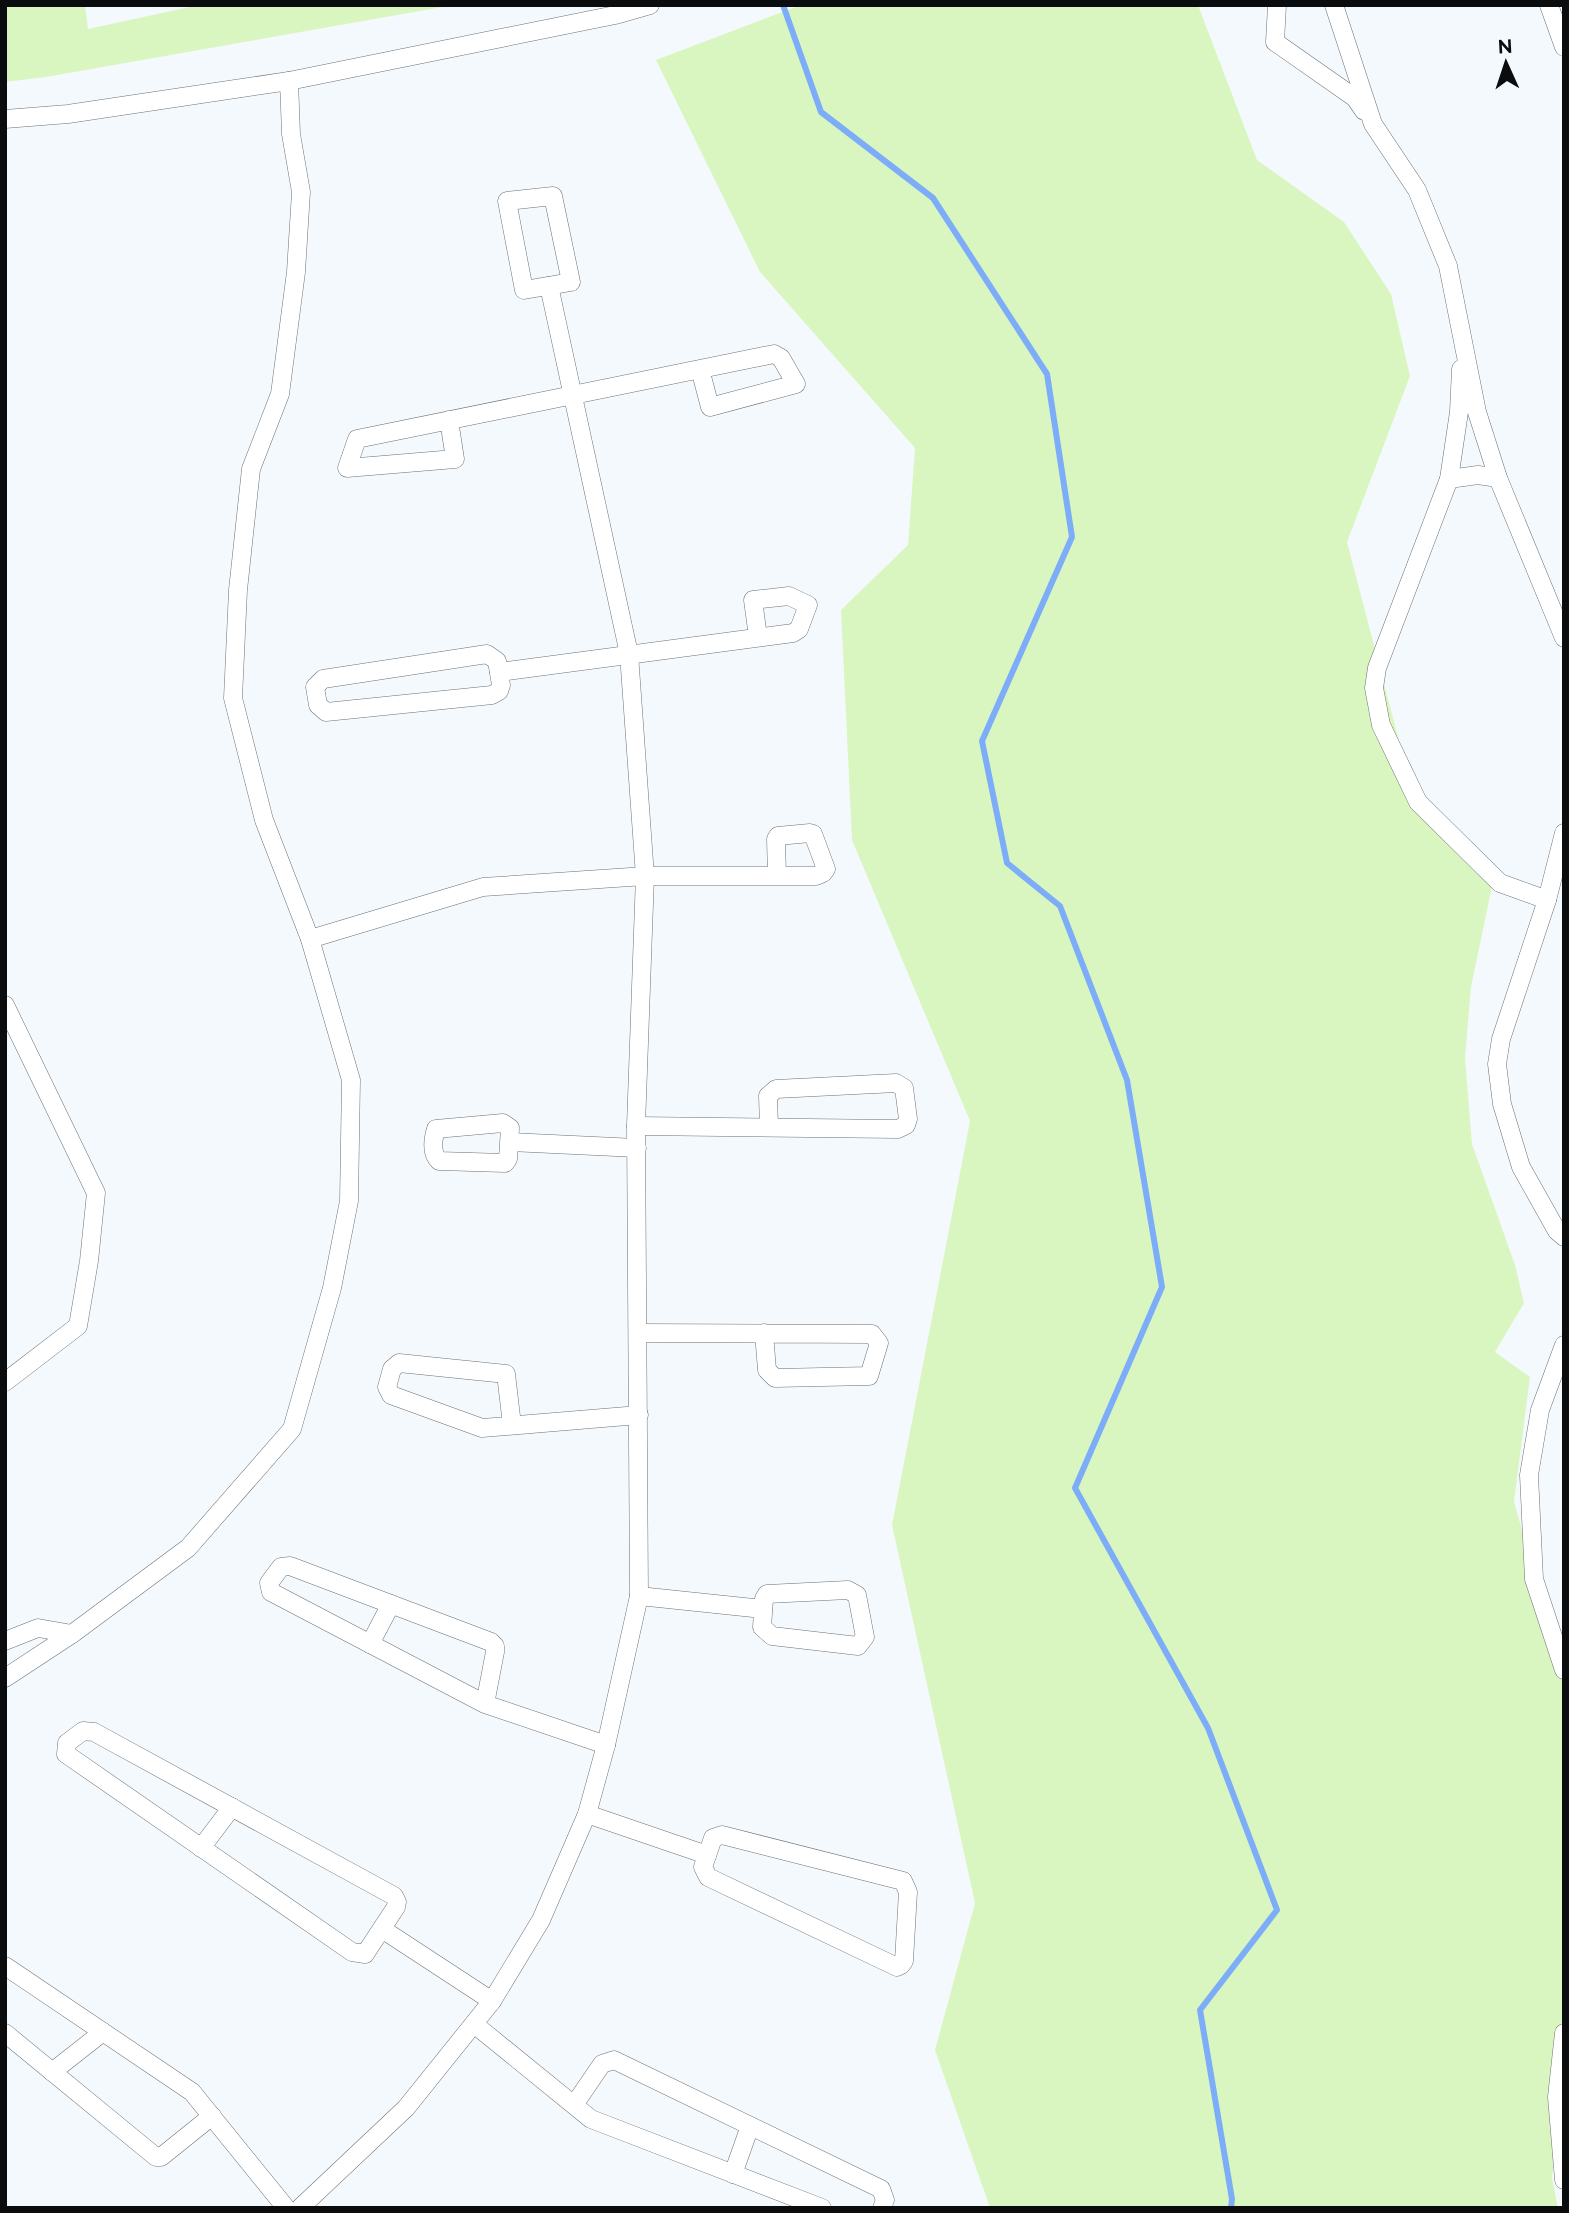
<svg xmlns="http://www.w3.org/2000/svg" width="1569" height="2213" font-family="Raleway,sans-serif">
<style>
.green{fill:#daf6c0}
.lines{fill:none;stroke-linecap:round;stroke-linejoin:round}
.stream{stroke:#7dadf9;stroke-width:6}
.minor-casing{stroke:#6c7176;stroke-width:19}
.minor{stroke:#fff;stroke-width:18}
</style>
<rect width="100%" height="100%" fill="#f4f9fe"/>
<g class="green">
<path d="M5 5H85L88 29 199 5H454L46 77 5 82Z"/>
<path d="M801 5H1198L1257 160 1344 222 1391 294 1410 376 1347 542 1415 802 1495 872 1471 987 1465 1058 1472 1144 1515 1265 1524 1303 1495 1352 1530 1377 1514 1502 1564 1677V2066L1552 2178 1558 2208H990L935 2050 975 1903 892 1525 970 1121 852 840 841 610 908 545 915 448 760 272 656 60Z"/>
</g>
<g class="lines">
<path class="stream" d="M783 5 821 112 933 198 1047 374 1072 537 982 741 1007 863 1060 906 1127 1080 1162 1287 1075 1488 1208 1728 1277 1910 1200 2010 1232 2199 1231 2208"/>
<g class="minor-casing">
<g id="minor">
<path d="M1277 5 1275 42 1355 98 1364 111"/>
<path d="M1334 5 1373 124 1417 190 1448 266 1477 412 1498 478 1564 638"/>
<path d="M1549 5 1564 47"/>
<path d="M5 119 68 114 289 81 615 15 650 5"/>
<path d="M553 196 571 282 524 290 507 201Z"/>
<path d="M1461 369 1459 412 1449 479 1377 668 1374 688 1381 725 1418 802 1500 883 1547 900"/>
<path d="M449 420 455 459 347 468 357 439 774 354 781 358 796 384 710 407 700 369"/>
<path d="M1449 479 1478 475 1498 478"/>
<path d="M487 654 497 661 501 685 499 691 492 695 326 712 318 705 315 687 323 679Z"/>
<path d="M499 672 793 633 799 629 808 605 789 596 753 600 758 637"/>
<path d="M1564 833 1547 900 1501 1039 1497 1064 1502 1104 1521 1167 1557 1231 1564 1237"/>
<path d="M310 939 483 887 645 876H816L823 873 826 869 813 834 810 833 778 836 776 839 777 876"/>
<path d="M5 1005 96 1193 89 1261 78 1326 5 1382"/>
<path d="M503 1123 510 1128 508 1159 505 1163 439 1161C431 1153 433 1139 436 1129Z"/>
<path d="M636 1126 898 1129 906 1125 908 1119 904 1088 896 1083 776 1089 768 1096 769 1127"/>
<path d="M510 1142 637 1148"/>
<path d="M638 1333 872 1334 879 1343 869 1376 775 1378 767 1370 764 1333"/>
<path d="M1564 1345 1540 1410 1529 1475 1534 1579 1564 1670"/>
<path d="M512 1425 506 1374 399 1363 392 1369 387 1387 391 1395 482 1428 639 1415"/>
<path d="M848 1590 857 1595 865 1637 858 1646 772 1636 762 1627 764 1599 767 1594Z"/>
<path d="M639 1596 763 1609"/>
<path d="M5 1641 38 1628 72 1634"/>
<path d="M370 1644 391 1604"/>
<path d="M5 1678 72 1634 188 1548 292 1429 332 1288 349 1201 351 1080 310 939 264 820 233 698 238 590 251 469 280 394 296 272 301 192 291 134 289 81"/>
<path d="M485 1704 495 1652V1646L491 1642 290 1566 281 1567 269 1583 271 1592 485 1704 606 1745"/>
<path d="M83 1731 94 1732 394 1896 397 1902 396 1907 365 1954 352 1952 66 1754 67 1743Z"/>
<path d="M587 1814 707 1855"/>
<path d="M722 1835 903 1881 908 1892 904 1961 901 1965 897 1967 708 1877 703 1867 713 1838Z"/>
<path d="M201 1848 232 1807"/>
<path d="M382 1929 492 2001"/>
<path d="M5 1966 192 2092 286 2208"/>
<path d="M474 2024 591 2119 822 2208"/>
<path d="M5 2033 156 2157H161L212 2116"/>
<path d="M1564 2033 1557 2097 1564 2180"/>
<path d="M52 2072 103 2032"/>
<path d="M574 2105 602 2064 614 2060 881 2189 885 2200 882 2208"/>
<path d="M733 2174 750 2126"/>
<path d="M300 2208 406 2108 492 2001 541 1920 587 1814 606 1745 639 1596 636 1126 645 876 629 654 549 286"/>
</g>
</g>
<use href="#minor" class="minor"/>
</g>
<rect width="1569" height="2213" fill="none" stroke="#0a0c0e" stroke-width="14"/>
<g transform="translate(1506 63) rotate(357)" stroke="#f4f9fe" stroke-width="5" paint-order="stroke">
<path d="M0-5L12 26L0 18L-12 26Z" fill="#0a0c0e"/>
<text y="-10" font-size="19" font-weight="bold" text-anchor="middle" fill="#0a0c0e">N</text>
</g>
</svg>
